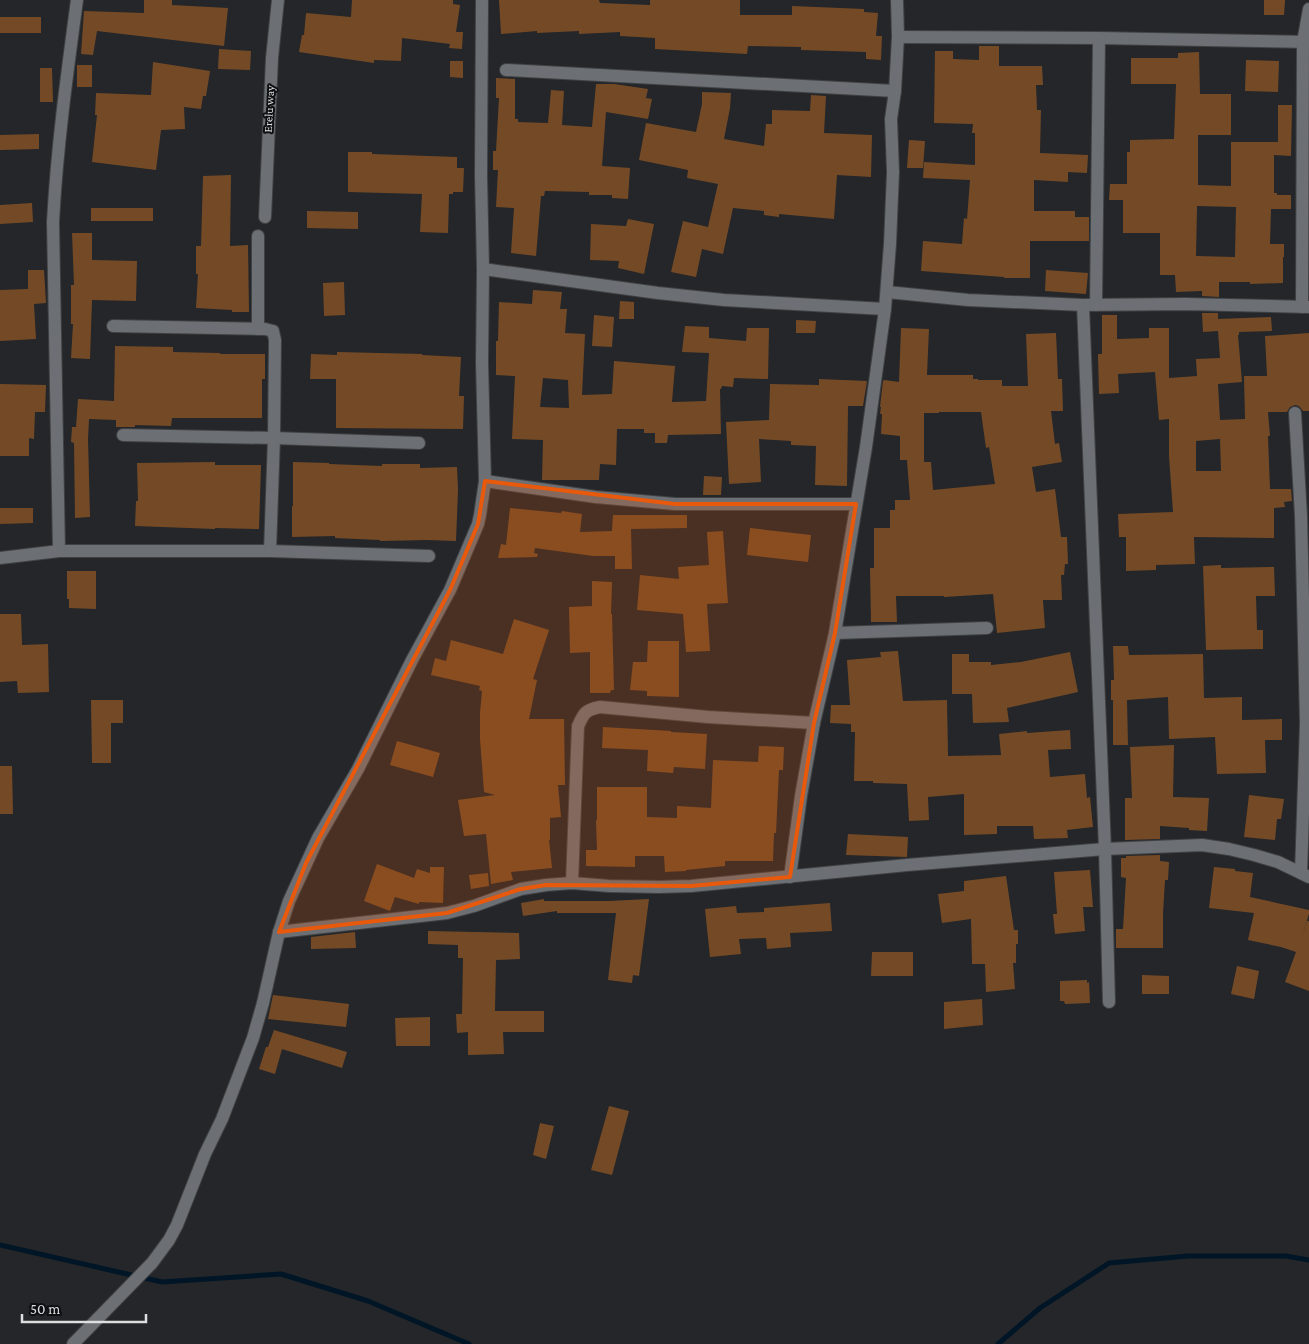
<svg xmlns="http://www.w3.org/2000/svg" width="1309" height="1344" font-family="'Crimson Pro',serif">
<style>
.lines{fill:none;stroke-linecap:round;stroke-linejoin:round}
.stream{stroke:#001626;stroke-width:5}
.building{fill:#744a26;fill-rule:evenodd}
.minor-casing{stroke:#3f4143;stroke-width:14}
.minor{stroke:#6c6f73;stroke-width:12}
.marked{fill:#e8590c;fill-opacity:0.2;stroke:#e8590c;stroke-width:4;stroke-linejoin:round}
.labels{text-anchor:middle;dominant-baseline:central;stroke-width:4;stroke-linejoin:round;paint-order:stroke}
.street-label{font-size:12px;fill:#dcdee0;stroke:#0e0f11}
</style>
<rect width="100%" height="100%" fill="#242629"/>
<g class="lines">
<g class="stream">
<path d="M0 1245 162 1282 281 1274 368 1301 469 1344"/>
<path d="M998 1344 1040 1308 1109 1263 1188 1256H1286L1309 1260"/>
</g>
</g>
<g class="building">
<path d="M144 0H172V5L228 8 224 46 97 31 93 55 81 54 84 11 144 13Z"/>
<path d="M352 0H453V4L460 5 456 32H463L462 49 449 48 450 44 402 38 401 61 374 60V63L299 52 302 35H304L306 13 351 17Z"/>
<path d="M499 0H599L600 3 650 5V0H740V15H792V6L864 9V12L878 13 876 36H882L881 60 866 59V52L801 50V47L748 46 747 54 655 49V38L620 36V32L579 34V31L537 33V31L501 34Z"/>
<path d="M1264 0H1285L1284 15H1264Z"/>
<rect x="0" y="17" width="41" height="16"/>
<path d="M979 46H999V66H1042L1043 85H1036L1037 110H1041L1040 153 1088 155 1087 173 1068 172V182L1034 180V211H1075V217H1089V241H1030V278H1004V277L921 271 923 241 962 244 964 218 967 219 970 180 923 178 924 162 975 165V133H972L973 124 934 123 935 51H953V59L979 60Z"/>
<path d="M219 49 251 51 250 70 218 69Z"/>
<path d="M1199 52 1200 94H1231V135H1198V185L1231 186V142H1278V105H1292L1291 156 1274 155V193H1277V195H1291V209H1271L1270 244H1284V257H1283V283L1250 284V282H1219V297L1202 296V291L1176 292 1175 275H1160V233H1123V200H1109L1110 184H1127V152H1130V140L1174 139 1176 84H1131V58H1178V53ZM1197 206 1236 207 1235 257 1196 256Z"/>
<path d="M1246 60 1279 61 1278 92 1245 91Z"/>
<path d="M450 61H463V78L450 77Z"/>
<path d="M153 62 210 71 206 96H203L201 109 184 107 185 129 161 130 156 170 92 162 97 115H95L96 93 151 95Z"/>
<rect x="77" y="65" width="15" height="22"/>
<path d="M40 68H52L53 102H40Z"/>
<path d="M496 78 515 79V119H518V122L548 123 551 90 564 91 562 125 592 127 596 84H614L648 89 646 98 652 99 648 119 606 112 602 166 630 168 628 199 612 198V195H589V192L545 191 544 196H541L536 256 511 253 514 208 496 207 498 170H493V151H496L499 98H496Z"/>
<path d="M702 92 731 93 730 108 724 139 764 146 766 124H772V110L810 111 811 95 826 96 824 133 872 135 871 177 837 175 834 219 779 214V217L764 215V211L733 208 723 254 702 249 696 277 671 272 683 221 708 227 718 184 687 178 688 170 639 160 646 123 696 132 702 104Z"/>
<path d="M39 134V149L0 150V135Z"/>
<path d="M909 140 925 141 923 168H907Z"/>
<path d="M348 152H372V154L457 157V168H464L463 192H453V194H449L448 233 420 232 422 194 348 192Z"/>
<path d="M231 175 230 246 248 245 249 312H232V310L196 308 198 274H196V246H201L203 176Z"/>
<path d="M32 203 33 222 0 224V205Z"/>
<rect x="91" y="208" width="62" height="13"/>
<path d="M307 211 358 212V229L307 228Z"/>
<path d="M628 219 654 224 644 274 618 268 619 261 590 260 591 224 626 226Z"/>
<path d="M72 233H92V260L137 261 136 301 92 300 90 359 71 358 73 324H71V285H74Z"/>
<path d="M28 270H44L46 303 34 304 36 339 0 341V290L28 289Z"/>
<path d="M1046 270 1088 273 1086 294 1045 291Z"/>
<path d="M344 282 345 315 324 316 323 283Z"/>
<path d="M533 290 562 292 560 309H567L565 333 585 334 582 395 612 394 614 361 675 366 672 402 706 401 709 353 682 352 685 326 709 327V338L746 341 747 328H769L768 379 734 378 733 387 722 386 721 389H720L721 434 668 435 667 443H655V433H644V429H617L616 465 600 464 599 480H542L543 440 512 439 515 376 496 375V341H498L499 302 532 304ZM543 378 568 380 569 408 540 407Z"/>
<path d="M620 301 634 302V319H619Z"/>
<path d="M1202 313H1218V319L1271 317 1272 331 1239 332V335H1238L1242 382 1218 384 1220 420 1245 419 1244 376H1267L1265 336 1309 333V411H1303L1299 406 1295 405 1290 407 1287 412H1268L1270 436H1268L1270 489H1291L1292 501 1284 502 1285 507 1274 508V538L1194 537 1195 564 1156 565V570L1126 571V537H1119L1118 514 1173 512 1169 456V419L1159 420 1155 372 1118 374 1119 393 1099 394 1098 354H1102V315H1117V339L1149 338V328H1169V378L1197 376 1196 359 1220 358 1218 331 1203 332ZM1220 439 1221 471H1196V441Z"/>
<path d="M594 315 614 317 612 347 592 346Z"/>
<path d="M796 320 816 321 815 333H796Z"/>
<path d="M901 328 929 329 927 375H973V379H978V380H1002V386H1028L1026 334 1056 333 1058 379H1062L1063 411H1051L1055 444 1059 443 1062 462 1032 467 1036 492 1055 489 1061 537H1067L1068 564H1065L1064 575H1061L1062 600H1043L1045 628 997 633 993 594 944 597V596H896L897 622H871L870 568H874V528H890V510H895V500H910L907 460H900V436L881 434 882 414H880L881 407H880L883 381 884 380 899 382ZM939 412H981L986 448 989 447 995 484 933 490 931 462H924V413H939Z"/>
<path d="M115 346 173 347V352L220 353V354H265V379H262V418H172L171 426 135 425V427H116V420L89 419 88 439 90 517 75 518 74 443 71 442 72 427H76L78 399 114 401Z"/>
<path d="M337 352 422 354V355L461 357 459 396H464L463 429 336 428V379H310L311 354 337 355Z"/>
<path d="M819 379 867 381 863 406H848L847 486 815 485 816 446 791 445V441L759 439 761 482 729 484 726 422 769 420 770 384 819 385Z"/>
<path d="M0 384 46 385 45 412H35L34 439 29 438V456H0Z"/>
<path d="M215 462V465H261L259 529 215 528V529L135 526 136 501H138L137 463Z"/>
<path d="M293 462 329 463V464L382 466V464H420V468L457 467 458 490 456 541 427 540 380 541V540L335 538V536L292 537V506H293Z"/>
<path d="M704 476 722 477 721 495H703Z"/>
<path d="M0 508H33V523L0 524Z"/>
<path d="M510 508 561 513 562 511 582 514 580 532 612 531 613 515H687V528L631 529 632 569H615V556H593L535 548 534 553 538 554 537 557 498 558 501 544 506 545Z"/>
<path d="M750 528 811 535 808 562 747 555Z"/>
<path d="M723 531 728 603 707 604 710 651 686 652 683 614 637 610 640 575 679 579 678 567 709 565 707 532Z"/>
<path d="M1221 565V568L1274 567 1275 596H1256L1257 630H1263V649L1206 650 1203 566Z"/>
<path d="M67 571H96V609L69 608V599H67Z"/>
<path d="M592 581 612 582 611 614H612L614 690H611L610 693H590V652L570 653 569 607 592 606Z"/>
<path d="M0 614H21L22 645 48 644 49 692 18 693 17 681 0 682Z"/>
<path d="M514 619 549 630 533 679 537 680 529 719H564L565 785H558L561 817 550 818V840H549L552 868 511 872 513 880 491 884 486 834 464 836 458 800 495 795 484 792 480 739V713L482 691 479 690 480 686 431 675 435 658 446 661 451 640 503 654Z"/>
<path d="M648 641H679V697L647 696V691L630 690 633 662H647Z"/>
<path d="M1113 646H1128L1129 655 1203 654 1204 698 1242 697V720L1282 719V740H1265L1266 773 1217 774 1215 737 1169 739 1168 697 1127 700 1128 745H1113V700H1111V680H1114Z"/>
<path d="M898 651 903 701 947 700 948 756 1001 755 999 734 1027 731V733L1070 730 1071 749 1048 750 1050 777 1085 774 1087 798 1090 797 1093 827 1067 830 1068 838 1034 839 1033 826H997V834L964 835V794L928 797 929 820 909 821 907 784 873 783V781H854L855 732H851V724L830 723 831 705H850L847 660 881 657 880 652Z"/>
<path d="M1070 652 1078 692 1007 708 1009 722 973 723 972 694H952V654H969V662H991V665L1021 662Z"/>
<path d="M91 700H123V723H111V763H92Z"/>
<path d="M603 727 671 731V732L707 734 705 769 674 767 673 773 647 771 648 750 602 748Z"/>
<path d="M397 741 440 753 433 777 390 765Z"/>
<path d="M1174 745 1173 797 1209 798 1207 831 1189 830V828L1160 826V839L1125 840V798H1132L1130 747Z"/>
<path d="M759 746 784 747 783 770H779L776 833H774L773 861H725V866L686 870V871L665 872 664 856H635V867L586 866V850H597L596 820H597V787H647V817L677 818V806L711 808 713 760 758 762Z"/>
<path d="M0 766H12L13 814H0Z"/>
<path d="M1249 795 1284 799 1281 819H1277L1275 840 1244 837Z"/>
<path d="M848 834 908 837 907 857 846 855Z"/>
<path d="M1160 855V861L1169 862 1168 880H1165L1163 914V948H1116V929H1123L1126 878 1121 877V858H1126V856Z"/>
<path d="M377 864 414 878 417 869 430 873V867H444L443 903 419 902V904L395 897 390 911 364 901Z"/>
<path d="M1214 867 1235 869V871L1253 873 1250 897 1309 910V914L1301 939 1307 921H1309V991L1285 982 1296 952 1281 947 1248 940 1254 913 1209 908Z"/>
<path d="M1090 870 1093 907H1083L1085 931 1055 934 1053 914H1057L1054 872Z"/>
<path d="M488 873 489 886 471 889 469 875Z"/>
<path d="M1006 876 1014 930H1018V944H1016V963H1013L1015 989 986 992 985 964H972L971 919 942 923 938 894 964 891V881Z"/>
<path d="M544 899V901H609L649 899 639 976 633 975 632 983 608 980 616 913H557V911L523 916 521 903Z"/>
<path d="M830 903 832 931 790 933 791 947 767 949 766 938 739 939 741 954 710 957 705 909 736 906 737 913 764 912V908Z"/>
<path d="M428 931 519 933 520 959 496 960 495 1011H544V1032H503L504 1054 468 1055V1032L457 1033 456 1014H462L463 958H458V945L428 944Z"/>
<path d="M355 932 356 948 311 949V937Z"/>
<path d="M872 952H913V976H871Z"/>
<path d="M1237 966 1259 971 1254 999 1231 994Z"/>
<path d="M1142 975 1169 976V994H1142Z"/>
<path d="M1087 980V983L1089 982 1090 1003 1065 1004 1064 1001H1060V981Z"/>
<path d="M273 995 349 1004 346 1027 268 1019Z"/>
<path d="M982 999 983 1025 944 1029V1002Z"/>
<path d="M430 1017V1046H396L395 1018Z"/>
<path d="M274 1030 347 1052 342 1068 282 1049 275 1074 259 1069 266 1047H268Z"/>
<path d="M609 1106 629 1111 612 1175 591 1170Z"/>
<path d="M540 1123 554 1126 546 1159 533 1155Z"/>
</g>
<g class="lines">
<g class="minor-casing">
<g id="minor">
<path d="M898 37 1099 38 1309 42"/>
<path d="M506 70 895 91"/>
<path d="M265 217 272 58 278 0"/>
<path d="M483 269 658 293 724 300 885 309"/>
<path d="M887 292 968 300 1083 305 1186 304 1309 307"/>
<path d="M1083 305 1105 849 1109 1002"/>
<path d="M1096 305 1099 38"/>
<path d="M1302 307 1303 42 1309 9"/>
<path d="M258 329V236"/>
<path d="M1295 413 1301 516 1306 723 1301 873"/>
<path d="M123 435 274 438 419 443"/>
<path d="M485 481 596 497 675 504H856"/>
<path d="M59 551H270L274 438 275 340 273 331 265 329 113 326"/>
<path d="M270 551 429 556"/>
<path d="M0 558 59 551 53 222C57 147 67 74 77 0"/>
<path d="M835 633 987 628"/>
<path d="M790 877 801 796 814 723 835 633 866 447 885 309 890 244 893 172 891 119 895 91 898 37 897 0"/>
<path d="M572 883 578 726C584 713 585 710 600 707L708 717 814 723"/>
<path d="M279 932 447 913 474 906 521 889 546 885 572 883 609 886 659 887 691 886 907 865 1105 849 1202 845 1229 849 1254 855 1278 862 1309 877"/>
<path d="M73 1344 152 1263 169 1240 177 1225 205 1154 222 1119 253 1038 263 1003 279 932 289 901 318 838 358 769 412 660 450 590 478 524 480 515 485 481 482 363 483 269 481 175 482 0"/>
</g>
</g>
<use href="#minor" class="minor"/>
</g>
<path class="marked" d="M485 481 675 504H856L835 633 814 723 790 877 691 886 546 885 521 889 447 913 279 932 306 863 450 590 478 524Z"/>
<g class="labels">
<g class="street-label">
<text transform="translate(269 109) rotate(-87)">Erelu way</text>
</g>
</g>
<path d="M22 1314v8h124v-8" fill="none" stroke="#dcdee0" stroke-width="2.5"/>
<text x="30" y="1314" font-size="15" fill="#dcdee0" stroke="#0e0f11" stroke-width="4" paint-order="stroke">50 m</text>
</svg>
